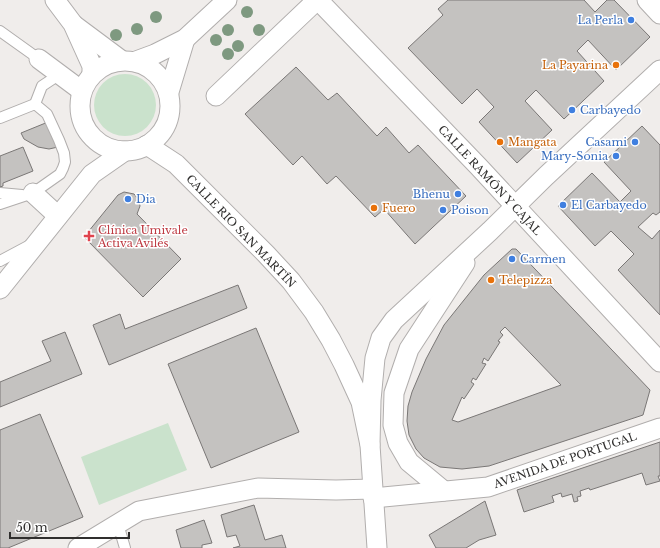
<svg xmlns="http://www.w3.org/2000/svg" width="660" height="548" font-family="'Libre Baskerville',serif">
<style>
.green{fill:#cae2cc}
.building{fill:#c4c2c0;stroke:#7a7776;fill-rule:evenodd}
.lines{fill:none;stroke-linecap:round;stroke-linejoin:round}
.lane-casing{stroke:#b1aead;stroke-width:12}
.street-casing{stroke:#b1aead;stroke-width:21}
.lane{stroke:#fff;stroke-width:10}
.street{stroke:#fff;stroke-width:19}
.tree{fill:#7e9980}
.shop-dot{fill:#3f7fe0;stroke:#fff;stroke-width:1.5}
.food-dot{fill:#e8710a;stroke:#fff;stroke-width:1.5}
.health-dot{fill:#e0444e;stroke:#fff;stroke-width:1.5}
.labels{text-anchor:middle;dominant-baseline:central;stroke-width:3;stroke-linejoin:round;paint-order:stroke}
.shop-label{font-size:11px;fill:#366cbe;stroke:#fff;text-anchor:start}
.food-label{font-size:11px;fill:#c56008;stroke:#fff;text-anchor:start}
.street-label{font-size:11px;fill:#302f2e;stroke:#fff}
.health-label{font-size:11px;fill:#be3a42;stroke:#fff;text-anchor:start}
</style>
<rect width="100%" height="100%" fill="#f0edeb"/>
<g class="green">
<circle cx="125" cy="105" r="31"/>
<path d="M168 423 187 470 99 505 81 457Z"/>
</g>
<g class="building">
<path d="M448 0H584L595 12 607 0H614L650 37 616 70 588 40 577 51 604 81 564 119 536 90 525 101 552 130 517 163 479 122 494 107 477 89 462 104 408 48 443 15 438 9Z"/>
<path d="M296 67 328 100 337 93 377 136 386 127 409 153 418 145 466 196 415 244 384 209 375 217 336 176 327 184 302 156 293 165 245 114Z"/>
<path d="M48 122 58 147 49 149 38 147 24 139 21 133Z"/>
<path d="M642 126 660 145V212L656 215 653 213 638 227 652 239 660 230V315L618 270 634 254 611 231 595 246 558 206 592 173 620 202 631 191 604 162Z"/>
<path d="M23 147 33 171 3 183V186L0 187V156Z"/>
<path d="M124 192 134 194 139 200 140 206 137 214 181 259 143 297 84 237 118 195Z"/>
<path d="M512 249H516L650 390 643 415 489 466 462 469 440 467 424 458 416 449 409 435 407 421 408 406 412 392 426 359 444 325 484 275ZM505 327 561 385 458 422 452 420 462 397 464 399 474 384 471 382 473 378 476 380 486 364 482 363 484 358 488 361 500 342 498 341 503 335 500 332Z"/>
<path d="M238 285 247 308 109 365 93 325 120 314 125 329Z"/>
<path d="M256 328 299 432 211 468 168 364Z"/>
<path d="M65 332 82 374 0 407V382L51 361 42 341Z"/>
<path d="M40 414 83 517 8 548H0V430Z"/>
<path d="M660 442V476H658L660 481 646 485 642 473 590 490 589 488 580 491 581 496 577 497 578 501 574 502 572 494 562 497 561 493 552 496 554 502 524 512 517 490Z"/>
<path d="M485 501 496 535 479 540 466 548H436L429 535Z"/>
<path d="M254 505 265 540 282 535 286 548H233L240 546 236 535 227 537 221 515Z"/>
<path d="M204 520 212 543 202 545V548H181L176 530Z"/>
</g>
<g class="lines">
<g class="lane-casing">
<g id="lane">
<path d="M0 31 39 59"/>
<path d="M35 104 42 86 60 74"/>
<path d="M0 118 35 104 47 114 59 140 64 153 65 162 63 168 60 174 33 193 0 204"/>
<path d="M0 193 22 195"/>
<path d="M0 261 30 245"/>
<path d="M118 524 125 548"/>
</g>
</g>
<g class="street-casing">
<g id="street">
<path d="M55 0 73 24 92 66V74"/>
<path d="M318 0 478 166 660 362"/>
<path d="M647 0 660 14"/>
<path d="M74 25 121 60"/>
<path d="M39 59 82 91"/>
<circle cx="125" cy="106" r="45"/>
<path d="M136 61 155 54 185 39 227 0"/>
<path d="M169 92 185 39"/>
<path d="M216 96 317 0"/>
<path d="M147 145 176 164 266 254 291 281 314 312 331 340 344 365 361 402 370 445 377 548"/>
<path d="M33 193 58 216"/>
<path d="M0 289 92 174 125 151"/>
<path d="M370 445 371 400 375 358 381 338 394 320 490 231 546 176 660 70"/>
<path d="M444 491 409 462 398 443 393 425 394 393 409 349 465 263"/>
<path d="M373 498 488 487 660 428"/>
<path d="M78 548 139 511 258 488 336 490 372 489"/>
</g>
</g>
<use href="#lane" class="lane"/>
<use href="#street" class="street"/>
</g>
<g class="tree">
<circle cx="247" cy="12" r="6"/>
<circle cx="156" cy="17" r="6"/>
<circle cx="137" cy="29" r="6"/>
<circle cx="228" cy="30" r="6"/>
<circle cx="259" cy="30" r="6"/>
<circle cx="116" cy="35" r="6"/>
<circle cx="216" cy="40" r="6"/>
<circle cx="238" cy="46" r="6"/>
<circle cx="228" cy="54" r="6"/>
</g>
<g class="shop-dot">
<circle cx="631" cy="20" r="4"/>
<circle cx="572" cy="110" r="4"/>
<circle cx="635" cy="142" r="4"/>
<circle cx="616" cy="156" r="4"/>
<circle cx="458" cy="194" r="4"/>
<circle cx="128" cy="199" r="4"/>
<circle cx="563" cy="205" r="4"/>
<circle cx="443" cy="210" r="4"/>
<circle cx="512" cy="259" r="4"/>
</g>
<g class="food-dot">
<circle cx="616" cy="65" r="4"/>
<circle cx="500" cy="142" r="4"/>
<circle cx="374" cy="208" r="4"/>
<circle cx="491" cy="280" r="4"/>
</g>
<path class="health-dot" d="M87 230h4v4h4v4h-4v4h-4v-4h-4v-4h4z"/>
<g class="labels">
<g class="shop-label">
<text x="623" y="20" text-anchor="end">La Perla</text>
<text x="580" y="110">Carbayedo</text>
<text x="627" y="142" text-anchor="end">Casami</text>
<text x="608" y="156" text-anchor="end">Mary-Sonia</text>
<text x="450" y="194" text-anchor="end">Bhenu</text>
<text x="136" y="199">Dia</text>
<text x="571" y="205">El Carbayedo</text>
<text x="451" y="210">Poison</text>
<text x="520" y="259">Carmen</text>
</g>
<g class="food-label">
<text x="608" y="65" text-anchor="end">La Payarina</text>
<text x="508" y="142">Mangata</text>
<text x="382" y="208">Fuero</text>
<text x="499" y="280">Telepizza</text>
</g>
<g class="street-label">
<text transform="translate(490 180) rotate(47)">CALLE RAMÓN Y CAJAL</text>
<text transform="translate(241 231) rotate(46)">CALLE RIO SAN MARTÍN</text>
<text transform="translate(565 460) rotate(-19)">AVENIDA DE PORTUGAL</text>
</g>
<g class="health-label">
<text x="98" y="230">Clínica Umivale<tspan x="98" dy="13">Activa Avilés</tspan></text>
</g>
</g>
<path d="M10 532v6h119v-6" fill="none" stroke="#302f2e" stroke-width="2"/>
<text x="16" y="532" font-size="12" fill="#302f2e" stroke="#ffffff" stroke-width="3" paint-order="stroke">50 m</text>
</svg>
